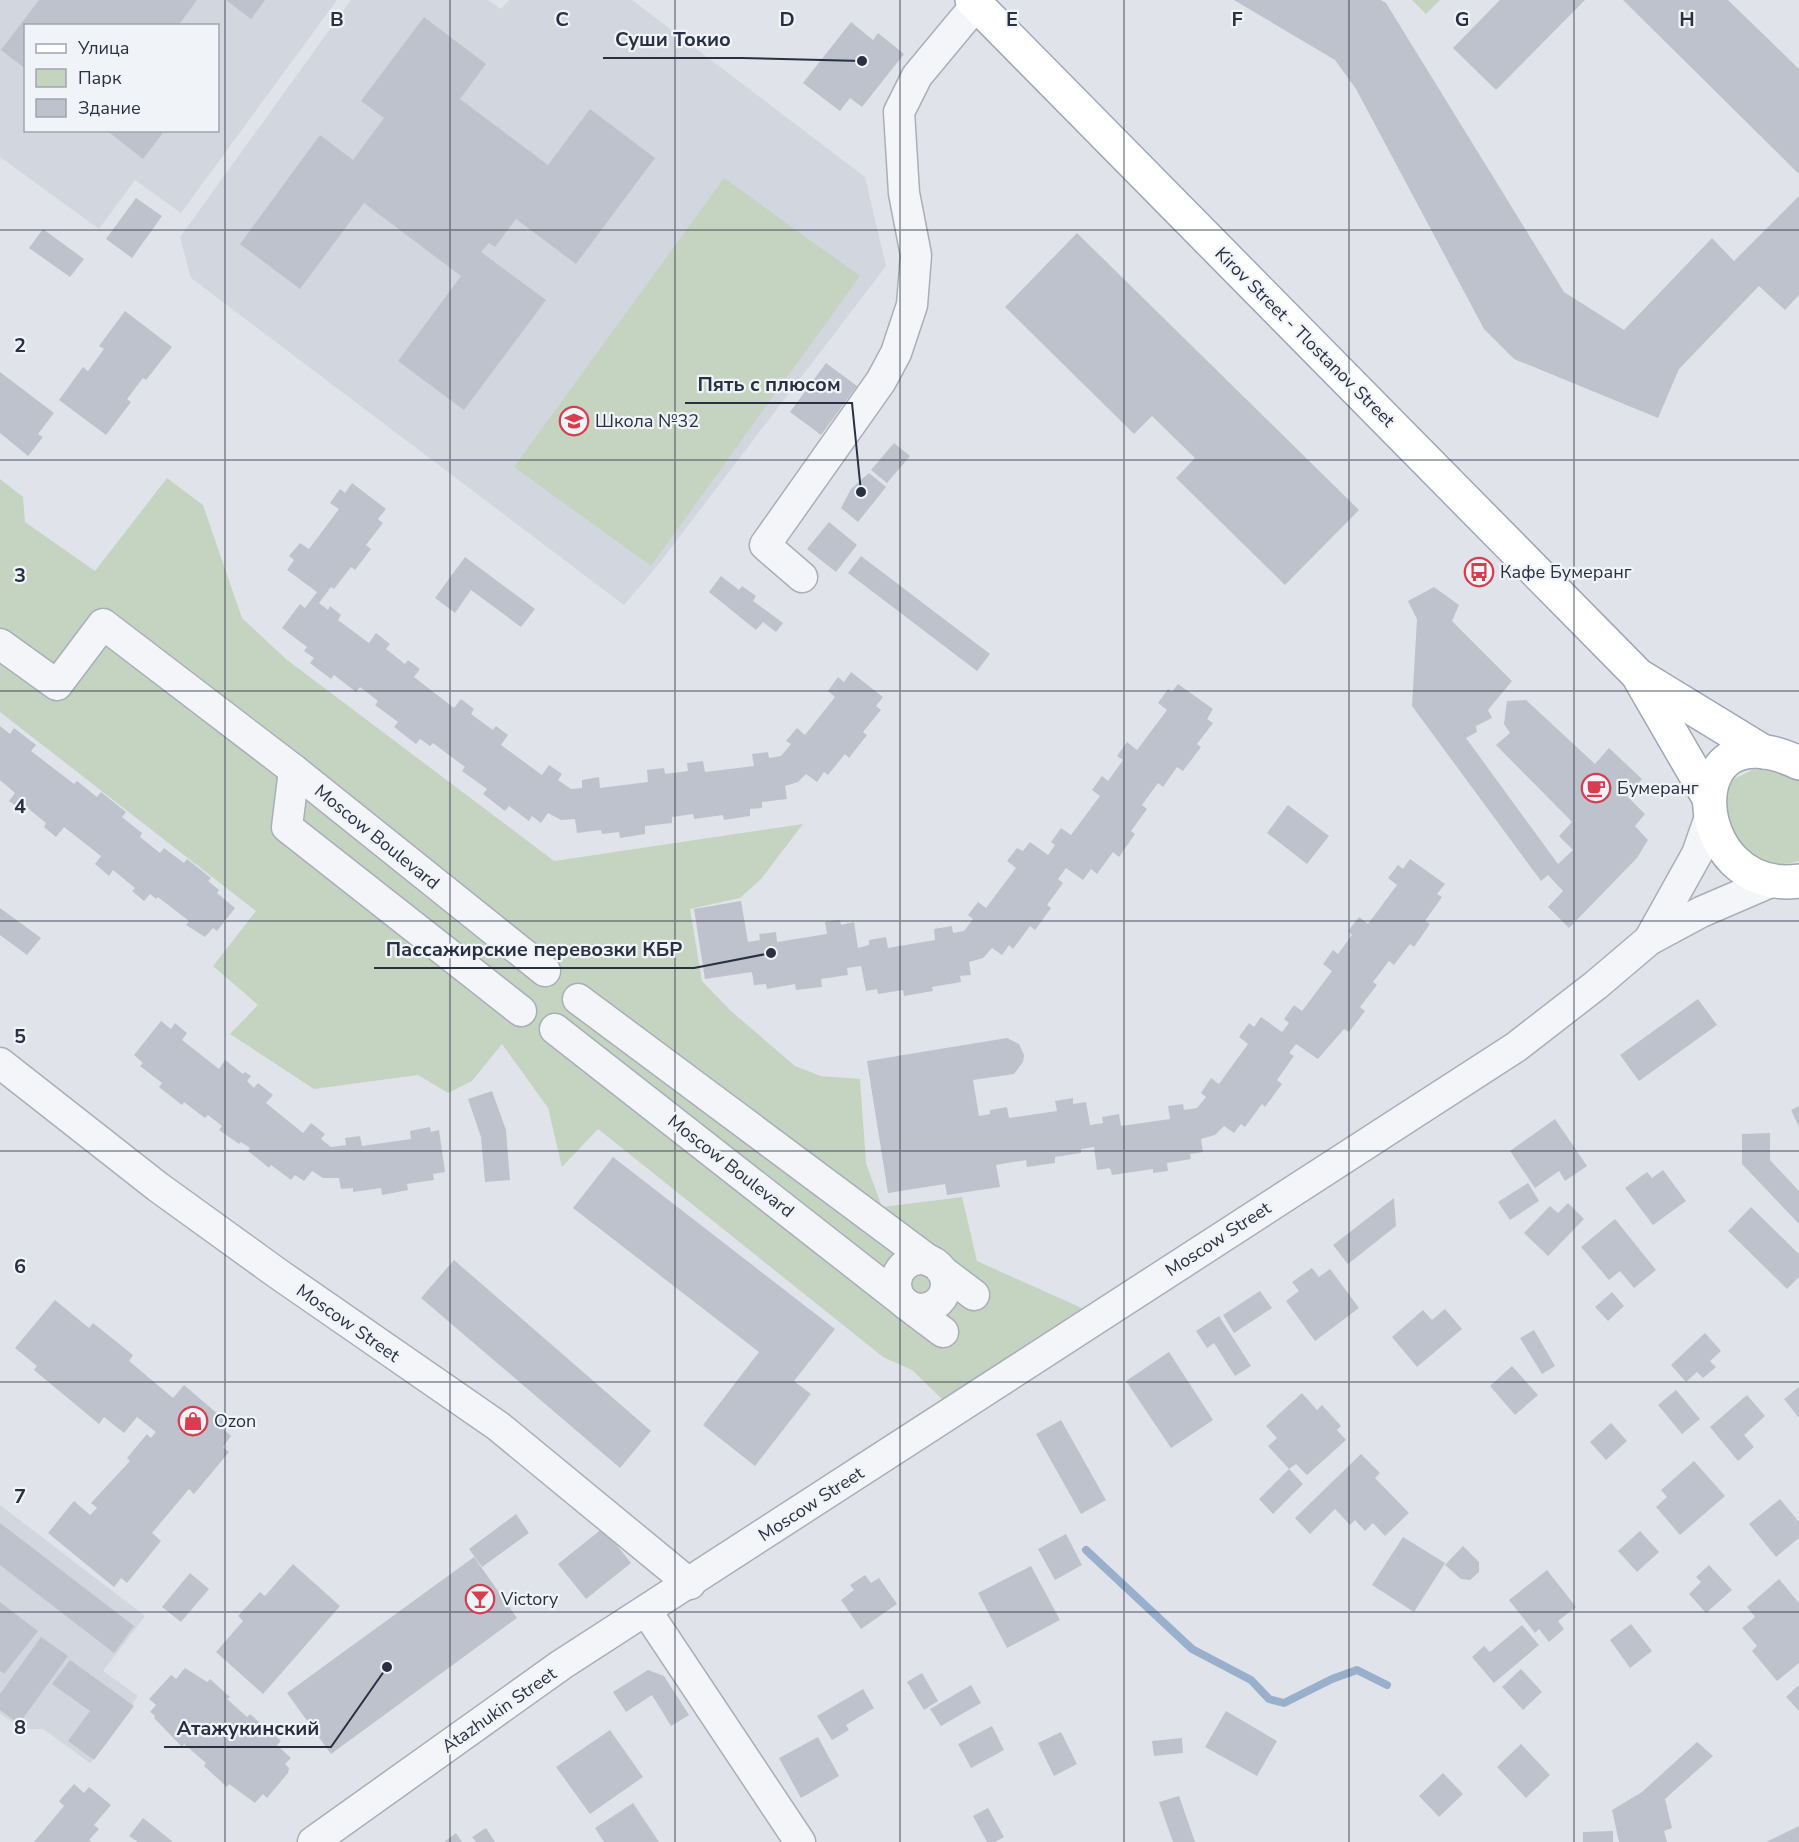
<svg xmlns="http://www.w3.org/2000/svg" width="1799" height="1842" font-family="'Nunito Sans',sans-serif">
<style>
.built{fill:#d2d6df;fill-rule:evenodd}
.green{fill:#c5d4c1}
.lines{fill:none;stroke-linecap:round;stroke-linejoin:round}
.stream{stroke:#99b0cc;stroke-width:8}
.building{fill:#bdc2cd}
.minor-casing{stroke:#a9aeb8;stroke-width:33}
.major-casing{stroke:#9fa7b6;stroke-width:36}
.minor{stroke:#f3f5f8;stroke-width:30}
.major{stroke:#fff;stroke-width:33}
.grid{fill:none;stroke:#283042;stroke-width:1.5;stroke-opacity:0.55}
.labels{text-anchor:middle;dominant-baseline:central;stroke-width:4.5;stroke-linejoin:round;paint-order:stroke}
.street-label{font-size:18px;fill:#283042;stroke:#f0f3f7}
.poi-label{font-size:18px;fill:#283042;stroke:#f0f3f7;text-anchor:start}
.grid-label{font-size:20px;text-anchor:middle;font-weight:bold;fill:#283042;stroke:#f0f3f7;stroke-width:4.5;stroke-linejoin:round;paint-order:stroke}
.leader{fill:none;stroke:#283042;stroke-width:2}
.callout-dot{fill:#283042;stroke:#f0f3f7;stroke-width:2}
.callout-label{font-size:20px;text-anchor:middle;font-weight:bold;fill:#283042;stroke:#f0f3f7;stroke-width:4.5;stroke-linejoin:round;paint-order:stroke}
</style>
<rect width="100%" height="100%" fill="#e0e4ea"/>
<g class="built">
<path d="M0 0H337L181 213 135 180 99 229 0 157ZM26 26H218V130H26Z"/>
<path d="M351 0H488L501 9 509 0H632L865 177 886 266 658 565 624 605 191 278 180 237Z"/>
<path d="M0 1505 145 1616 103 1671 138 1696 90 1763 43 1729H23L0 1714Z"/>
</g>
<g class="green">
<path d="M1412 0H1440L1426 14Z"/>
<path d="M724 178 860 276 651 566 514 467Z"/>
<path d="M167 478 203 505 242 618 286 659 554 861 803 824 761 879 740 898 690 909 702 981 731 1011 795 1066 821 1076 860 1079 866 1163 882 1207 962 1197 977 1261 1084 1309 946 1403 912 1370 883 1357 598 1129 562 1167 548 1108 502 1044 472 1081 448 1093 418 1075 314 1089 230 1034 258 1005 213 966 256 911 0 712V479L23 497 25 522 95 571Z"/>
<path d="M1766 769 1799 781V861C1778 868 1764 861 1744 853L1723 811 1730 781 1752 770Z"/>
</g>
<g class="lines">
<path class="stream" d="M1086 1550 1192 1649 1251 1680 1269 1699 1284 1703 1332 1679 1357 1670 1387 1685"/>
</g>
<g class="building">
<path d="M39 0H197L178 26H26V69L1 50Z"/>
<path d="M226 0H265L251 19Z"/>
<path d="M1234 0H1381L1386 3 1564 292 1624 330 1712 238 1734 261 1799 196V295L1785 310 1759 286 1679 369 1658 418 1514 359 1484 329 1356 89 1335 60Z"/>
<path d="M1500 0H1585L1496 90 1453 48Z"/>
<path d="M1623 0H1728L1799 69V174Z"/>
<path d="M424 17 486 64 460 99 548 165 590 109 655 158 576 264 516 219 495 247 489 243 481 252 546 300 464 410 398 361 461 276 364 203 300 289 240 244 320 135 353 160 384 118 361 101Z"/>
<path d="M851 22 873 40 878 33 904 54 862 107 850 98 840 111 803 83Z"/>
<path d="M106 130H165L143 159Z"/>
<path d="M136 198 162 216 132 258 106 239Z"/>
<path d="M43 229 84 259 70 277 29 248Z"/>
<path d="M1077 233 1359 510 1285 585 1176 478 1195 458 1152 416 1134 434 1005 307Z"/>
<path d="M125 311 172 347 146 380 143 378 127 399 131 402 106 435 59 400 83 367 88 371 104 349 99 346Z"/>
<path d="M826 363 857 386 821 435 790 412Z"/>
<path d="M0 372 54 413 38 434 43 437 28 456 0 433Z"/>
<path d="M894 443 910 456 887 483 871 470Z"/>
<path d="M869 473 886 487 858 522 841 508 851 489Z"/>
<path d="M352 483 386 509 378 519 383 523 366 545 371 549 355 570 351 567 334 589 331 587 319 603 328 610 330 606 341 615 338 620 369 643 376 633 390 644 386 649 405 664 408 660 420 669 414 677 454 708 461 699 474 709 471 714 493 730 496 726 508 735 501 745 542 775 549 765 562 774 558 780 571 789 582 788V780L599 777 600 788 648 782 647 770 664 768 665 774 688 771 687 763 703 761 705 772 754 766 752 754 768 752 769 758 781 756 791 744 786 741 797 728 805 735 835 697 828 691 838 677 844 682 851 672 883 697 876 706 881 710 863 732 867 735 849 758 845 754 828 775 824 772 817 782 806 774 798 782 785 786 787 799 762 802V808L750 809V816L724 820 723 815 694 819 693 814 672 817V823L645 826V834L620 838 619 832 602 834 601 830 577 833 575 819 561 820 548 813 541 823 532 816 529 821 509 806 505 811 483 794 487 789 462 771 465 767 433 743 430 746 420 739 416 744 394 727 398 722 375 705 378 701 360 687 356 692 334 675 331 679 310 663 314 658 304 651 307 647 282 628 300 604 305 608 317 592 287 570 294 560 289 556 300 543 309 549 339 509 330 503 340 489 345 493Z"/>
<path d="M829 522 857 545 836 572 807 549Z"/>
<path d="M861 556 990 654 977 671 848 573Z"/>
<path d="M465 557 535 609 521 627 471 590 455 613 435 598Z"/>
<path d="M721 576 739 590 742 586 756 596 753 601 783 623 776 632 763 622 756 630 709 592Z"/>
<path d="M1434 587 1459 605 1452 621 1512 681 1488 710 1492 718 1476 726 1477 732 1466 738 1558 864 1573 850 1559 836 1572 822 1496 745 1510 733 1504 724 1507 701 1526 700 1595 764 1609 748 1642 779 1627 796 1645 814 1635 826 1648 840 1637 858 1569 928 1548 907 1563 891 1548 875 1541 881 1412 706 1417 619 1408 601Z"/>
<path d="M1178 684 1213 709 1207 719 1213 723 1197 744 1201 747 1183 771 1177 767 1163 787 1158 783 1142 805 1147 809 1131 831 1135 834 1119 857 1113 852 1097 874 1091 869 1083 880 1066 868 1058 879 1063 883 1047 905 1051 908 1035 930 1030 926 1013 949 1009 945 1002 955 992 948 983 958 969 962 971 975 960 976 961 982 932 987 933 991 904 996 903 990 878 994 877 989 866 991 861 966 847 968 848 975 821 979 822 987 796 990 795 984 767 989 766 984 754 985 752 972 705 979 694 909 741 901 748 942 760 940 759 934 776 932 777 942 827 934 825 922 840 920 841 925 854 922 858 948 869 945V940L886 937 888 948 935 940 934 929 952 926 953 933 964 931 973 919 968 915 978 902 986 908 1016 868 1007 861 1017 848 1023 851 1030 842 1048 855 1055 845 1051 842 1061 828 1071 835 1100 796 1092 790 1102 776 1108 781 1123 760 1117 756 1127 742 1137 750 1167 710 1158 703 1168 689 1172 692Z"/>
<path d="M0 726 10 734 14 728 36 745 31 751 74 784 77 781 97 797 101 792 126 812 122 817 142 833 140 837 160 853 164 848 184 863 187 859 211 878 208 881 219 890 217 893 235 908 217 931 213 928 205 937 186 925 189 921 158 897 156 899 150 894 144 901 132 891 135 888 113 870 109 876 95 864 101 856 64 827 56 837 44 827 46 823 25 806 22 810 9 801 15 793 0 780Z"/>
<path d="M1288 805 1329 836 1307 864 1267 833Z"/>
<path d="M1410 859 1445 884 1437 894 1442 897 1425 921 1430 924 1414 947 1410 944 1394 965 1389 961 1373 982 1377 985 1360 1007 1365 1011 1349 1032 1344 1029 1318 1059 1296 1044 1289 1053 1294 1056 1277 1080 1282 1084 1265 1107 1262 1104 1245 1127 1241 1124 1234 1133 1224 1126 1215 1135 1201 1139 1203 1152 1190 1154 1191 1159 1167 1163 1168 1171 1153 1173V1169L1112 1175 1110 1168 1097 1170 1094 1147 1081 1149V1153L1055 1157V1163L1027 1167 1026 1160 996 1165 1000 1187 947 1195 945 1184 888 1193 867 1061 1007 1038 1019 1044 1024 1055 1023 1062 1014 1074 973 1080 979 1116 990 1114V1110L1007 1107 1009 1118 1057 1111 1055 1101 1073 1098V1104L1086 1102 1090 1125 1103 1123 1102 1117 1119 1114 1121 1126 1170 1119 1168 1106 1183 1104 1184 1110 1197 1108 1206 1097 1201 1093 1211 1078 1219 1084 1248 1044 1239 1037 1249 1023 1254 1027 1261 1017 1282 1032 1289 1023 1284 1019 1294 1005 1302 1011 1332 971 1323 964 1333 950 1338 954 1352 935 1348 931 1359 917 1368 924 1397 885 1388 878 1398 865 1403 869Z"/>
<path d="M0 908 41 938 27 955 0 935Z"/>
<path d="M1698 999 1717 1025 1639 1081 1620 1055Z"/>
<path d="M161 1021 171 1029 175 1023 187 1033 182 1040 219 1069 225 1060 243 1074 245 1072 251 1076 247 1081 254 1088 258 1083 273 1095 266 1103 303 1133 311 1123 325 1134 321 1139 331 1147 346 1145 345 1138 360 1136 362 1146 411 1139 410 1131 430 1127 431 1132 439 1130 445 1172 433 1174 434 1180 407 1184 408 1190 382 1195 381 1188 353 1192V1188L341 1189 339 1178H323L312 1171 304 1181 295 1175 291 1180 271 1165 269 1168 248 1151 250 1148 241 1142 239 1144 219 1130 222 1126 208 1115 205 1118 184 1102 182 1105 159 1087 162 1083 140 1066 143 1063 134 1055Z"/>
<path d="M492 1091 506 1130 510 1180 485 1182 481 1137 468 1099Z"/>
<path d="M1799 1106V1127L1791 1110Z"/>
<path d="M1555 1119 1587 1166 1565 1181 1559 1171 1535 1188 1510 1151Z"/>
<path d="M1770 1133V1160L1799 1191V1224L1742 1164V1134Z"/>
<path d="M613 1157 835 1329 794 1381 811 1394 755 1466 703 1425 759 1352 573 1208Z"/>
<path d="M1663 1170 1686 1201 1653 1225 1625 1188 1647 1172 1652 1178Z"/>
<path d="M1528 1183 1539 1201 1510 1220 1498 1202Z"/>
<path d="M1394 1198 1396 1226 1348 1264 1333 1245Z"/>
<path d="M1568 1203 1584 1219 1548 1256 1524 1233 1550 1206 1558 1213Z"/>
<path d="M1751 1207 1799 1254V1277L1787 1289 1728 1231Z"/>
<path d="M1615 1219 1656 1270 1634 1288 1620 1271 1609 1280 1581 1247Z"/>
<path d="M454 1260 651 1431 620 1468 421 1298Z"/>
<path d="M1312 1268 1319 1277 1330 1269 1359 1308 1315 1341 1286 1301 1299 1291 1292 1282Z"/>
<path d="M1260 1291 1272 1308 1234 1333 1223 1315Z"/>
<path d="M1612 1292 1624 1306 1608 1321 1595 1307Z"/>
<path d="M55 1300 89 1328 93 1323 133 1355 129 1361 173 1398 184 1385 227 1422 222 1428 231 1436 223 1447 229 1452 194 1494 189 1489 152 1533 161 1541 127 1583 121 1578 114 1587 48 1533 74 1501 90 1515 97 1508 91 1503 130 1461 127 1458 147 1434 151 1438 156 1432 137 1417 124 1433 104 1417 99 1424 34 1370 37 1366 15 1348Z"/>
<path d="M1445 1309 1462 1329 1417 1367 1392 1337 1423 1310 1432 1320Z"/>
<path d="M1219 1316 1251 1366 1235 1376 1214 1343 1207 1348 1196 1331Z"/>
<path d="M1534 1330 1555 1366 1542 1374 1520 1338Z"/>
<path d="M1705 1333 1721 1351 1710 1361 1716 1367 1703 1378 1697 1372 1686 1382 1671 1365Z"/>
<path d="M1169 1352 1213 1420 1171 1448 1126 1381Z"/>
<path d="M1512 1366 1538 1395 1515 1415 1490 1386Z"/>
<path d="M1799 1387V1418L1784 1399Z"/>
<path d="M1676 1390 1700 1419 1682 1434 1658 1405Z"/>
<path d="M1302 1393 1317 1410 1322 1405 1341 1426 1337 1430 1346 1440 1307 1475 1296 1464 1289 1469 1268 1446 1277 1438 1266 1426Z"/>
<path d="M1747 1395 1765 1416 1744 1435 1754 1447 1738 1461 1710 1427Z"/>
<path d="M1061 1420 1106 1500 1081 1514 1036 1434Z"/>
<path d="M1611 1423 1627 1441 1606 1460 1590 1442Z"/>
<path d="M1361 1454 1380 1473 1375 1478 1409 1513 1385 1536 1373 1523 1365 1531 1355 1520 1350 1525 1335 1509 1310 1534 1295 1518Z"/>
<path d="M1694 1461 1725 1496 1680 1535 1656 1507 1667 1497 1661 1490Z"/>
<path d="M1289 1469 1303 1484 1273 1514 1259 1499Z"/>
<path d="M1780 1499 1799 1522V1538L1776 1557 1749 1524Z"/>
<path d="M516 1514 529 1533 482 1567 469 1549Z"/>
<path d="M0 1523 134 1626 114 1653 0 1565Z"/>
<path d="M603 1528 631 1563 586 1599 558 1564Z"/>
<path d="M1640 1531 1659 1552 1637 1572 1618 1551Z"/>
<path d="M1066 1534 1082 1565 1055 1580 1038 1549Z"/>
<path d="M1403 1537 1445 1563 1414 1612 1372 1585Z"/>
<path d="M1463 1546 1479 1562V1572L1470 1580 1461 1579 1445 1565Z"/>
<path d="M474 1557 517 1618 331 1754 287 1693Z"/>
<path d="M293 1564 340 1606 263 1694 216 1652 243 1621 238 1616 260 1592 265 1596Z"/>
<path d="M1709 1565 1732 1590 1706 1613 1689 1594 1701 1582 1696 1577Z"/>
<path d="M1031 1566 1060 1620 1007 1648 978 1593Z"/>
<path d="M1547 1570 1576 1607 1558 1621 1564 1629 1549 1642 1539 1629 1535 1633 1509 1600Z"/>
<path d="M190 1573 209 1589 181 1622 162 1607Z"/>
<path d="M865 1575 871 1583 879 1578 897 1604 861 1629 841 1600 854 1590 850 1585Z"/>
<path d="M1779 1579 1799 1603V1663L1777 1681 1752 1651 1757 1646 1742 1628 1755 1617 1747 1607Z"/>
<path d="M0 1602 38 1631 4 1674 0 1671Z"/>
<path d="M1631 1624 1652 1651 1630 1668 1610 1640Z"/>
<path d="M1522 1625 1539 1645 1494 1683 1472 1657 1484 1646 1490 1652Z"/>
<path d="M41 1637 68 1656 19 1724 0 1710V1694Z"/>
<path d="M70 1660 134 1706 94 1760 68 1741 90 1711 52 1684Z"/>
<path d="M185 1668 207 1682 210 1679 230 1697 227 1699 247 1717 250 1714 281 1741 277 1745 291 1758 285 1764 289 1768 288 1773 267 1798 263 1794 255 1803 229 1784 227 1787 204 1766 206 1763 184 1744 182 1747 154 1718 155 1716 150 1712 156 1705 149 1699 171 1675 176 1679Z"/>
<path d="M1521 1669 1542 1692 1523 1710 1502 1687Z"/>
<path d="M648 1670 664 1676 689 1715 671 1726 652 1695 626 1712 613 1692Z"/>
<path d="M922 1673 938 1701 924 1710 907 1682Z"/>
<path d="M971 1685 981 1703 941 1726 930 1709Z"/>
<path d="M1799 1685V1711L1786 1697Z"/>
<path d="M863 1689 874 1708 846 1725 849 1730 832 1740 817 1716Z"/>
<path d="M1226 1711 1277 1741 1257 1776 1205 1747Z"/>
<path d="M992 1726 1004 1750 971 1768 958 1744Z"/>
<path d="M610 1730 643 1777 590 1814 556 1767Z"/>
<path d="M1061 1732 1077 1764 1054 1776 1038 1743Z"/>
<path d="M818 1737 839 1776 801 1798 779 1758Z"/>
<path d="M1182 1738 1183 1753 1154 1756 1152 1741Z"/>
<path d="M1697 1742 1713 1756 1665 1799 1672 1828 1664 1831 1667 1842H1619L1612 1810 1642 1792Z"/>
<path d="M1521 1744 1550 1775 1526 1798 1497 1767Z"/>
<path d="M1443 1773 1463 1794 1439 1817 1419 1796Z"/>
<path d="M74 1784 84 1793 89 1787 111 1805 94 1825 99 1829 89 1840 92 1842H34L64 1806 59 1801Z"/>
<path d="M1179 1796 1195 1842H1173L1159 1802Z"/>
<path d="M633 1803 659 1842H604L595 1828Z"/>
<path d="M988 1808 1004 1837 995 1842H987L973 1816Z"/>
<path d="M143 1818 173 1842H138L129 1836Z"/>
<path d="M1799 1826V1842H1766Z"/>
<path d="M486 1828 495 1842H476L472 1837Z"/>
<path d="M1613 1831V1842H1583V1832Z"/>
<path d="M456 1833 462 1842H444Z"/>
</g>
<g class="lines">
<g class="minor-casing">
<g id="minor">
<path d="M802 577 765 545 881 381 896 353 912 305 916 255 904 193 899 112 917 76 976 5"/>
<path d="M0 644 57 685 103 624 294 770 545 971"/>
<path d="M294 770 287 827 521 1011"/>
<path d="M1649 940 1697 854 1710 817"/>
<path d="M578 999 931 1262"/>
<path d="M555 1029 906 1304"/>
<path d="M0 1063 158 1187 277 1273 498 1426 690 1584"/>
<circle cx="921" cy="1284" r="25"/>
<path d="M941 1270 974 1295"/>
<path d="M907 1305 943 1332"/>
<path d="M647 1612 800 1842"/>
<path d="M313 1842 561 1665 1516 1047 1596 985 1649 940 1701 912 1773 881"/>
</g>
</g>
<g class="major-casing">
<g id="major">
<path d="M972 0 1638 675 1764 752"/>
<path d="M1640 679 1709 798"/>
<path d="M1799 763C1673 702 1687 897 1799 881"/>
</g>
</g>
<use href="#minor" class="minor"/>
<use href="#major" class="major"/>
</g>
<path class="grid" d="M225 0V1842M450 0V1842M675 0V1842M900 0V1842M1124 0V1842M1349 0V1842M1574 0V1842M0 230H1799M0 460H1799M0 691H1799M0 921H1799M0 1151H1799M0 1382H1799M0 1612H1799"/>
<defs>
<g id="school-ring" transform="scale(1.5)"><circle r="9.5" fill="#f0f3f7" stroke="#d63e4f" stroke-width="1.5"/><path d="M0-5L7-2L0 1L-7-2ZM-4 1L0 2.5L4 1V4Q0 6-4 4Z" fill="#d63e4f"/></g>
<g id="bus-ring" transform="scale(1.5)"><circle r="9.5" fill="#f0f3f7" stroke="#d63e4f" stroke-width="1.5"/><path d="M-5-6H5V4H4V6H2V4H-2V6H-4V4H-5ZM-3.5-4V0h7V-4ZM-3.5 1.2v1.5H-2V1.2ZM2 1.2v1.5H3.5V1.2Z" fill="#d63e4f"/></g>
<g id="cafe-ring" transform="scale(1.5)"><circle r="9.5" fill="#f0f3f7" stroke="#d63e4f" stroke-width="1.5"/><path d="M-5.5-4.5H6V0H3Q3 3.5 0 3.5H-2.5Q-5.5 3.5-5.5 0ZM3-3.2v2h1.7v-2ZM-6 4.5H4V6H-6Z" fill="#d63e4f"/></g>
<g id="shop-ring" transform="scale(1.5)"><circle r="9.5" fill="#f0f3f7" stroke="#d63e4f" stroke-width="1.5"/><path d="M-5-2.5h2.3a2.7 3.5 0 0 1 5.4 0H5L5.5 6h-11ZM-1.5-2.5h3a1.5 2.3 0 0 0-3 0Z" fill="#d63e4f"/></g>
<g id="bar-ring" transform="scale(1.5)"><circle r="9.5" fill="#f0f3f7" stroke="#d63e4f" stroke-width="1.5"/><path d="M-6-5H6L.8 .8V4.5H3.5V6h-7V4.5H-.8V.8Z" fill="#d63e4f"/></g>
</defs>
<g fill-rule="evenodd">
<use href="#school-ring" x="574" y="421"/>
<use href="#bus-ring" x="1479" y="572"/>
<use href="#cafe-ring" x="1596" y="788"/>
<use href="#shop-ring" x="193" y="1421"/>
<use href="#bar-ring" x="480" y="1599"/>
</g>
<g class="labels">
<g class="street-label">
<text transform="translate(1305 337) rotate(45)">Kirov Street - Tlostanov Street</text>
<text transform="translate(377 837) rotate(39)">Moscow Boulevard</text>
<text transform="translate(731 1166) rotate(38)">Moscow Boulevard</text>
<text transform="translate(1218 1239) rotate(-33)">Moscow Street</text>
<text transform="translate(348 1323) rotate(35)">Moscow Street</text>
<text transform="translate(811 1504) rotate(-33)">Moscow Street</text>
<text transform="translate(499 1710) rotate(-35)">Atazhukin Street</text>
</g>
<g class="poi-label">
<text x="595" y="421">Школа №32</text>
<text x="1500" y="572">Кафе Бумеранг</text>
<text x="1617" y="788">Бумеранг</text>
<text x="214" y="1421">Ozon</text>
<text x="501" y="1599">Victory</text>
</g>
</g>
<g class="grid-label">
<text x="337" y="26">B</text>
<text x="562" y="26">C</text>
<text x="787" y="26">D</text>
<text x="1012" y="26">E</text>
<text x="1237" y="26">F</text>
<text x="1462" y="26">G</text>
<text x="1687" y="26">H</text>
<text x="20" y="352">2</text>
<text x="20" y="582">3</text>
<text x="20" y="813">4</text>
<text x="20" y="1043">5</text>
<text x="20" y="1273">6</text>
<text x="20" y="1503">7</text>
<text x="20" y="1734">8</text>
</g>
<path class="leader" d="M862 61L742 58H603M861 492L852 403H685M771 953L694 968H374M387 1667L331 1747H164"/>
<g class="callout-dot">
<circle cx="862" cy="61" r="6"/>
<circle cx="861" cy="492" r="6"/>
<circle cx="771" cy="953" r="6"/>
<circle cx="387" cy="1667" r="6"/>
</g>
<g class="callout-label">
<text x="673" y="46">Суши Токио</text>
<text x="769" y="391">Пять с плюсом</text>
<text x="534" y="956">Пассажирские перевозки КБР</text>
<text x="248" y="1735">Атажукинский</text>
</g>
<rect x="24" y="24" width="195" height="108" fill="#f0f3f7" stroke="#a0a5af" stroke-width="1.5"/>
<rect x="36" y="44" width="30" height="9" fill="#ffffff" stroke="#a0a5af" stroke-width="1.5"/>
<text x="78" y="54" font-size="18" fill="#283042">Улица</text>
<rect x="36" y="69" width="30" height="18" fill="#c5d4c1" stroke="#a0a5af" stroke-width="1.5"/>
<text x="78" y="84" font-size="18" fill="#283042">Парк</text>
<rect x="36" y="99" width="30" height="18" fill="#bdc2cd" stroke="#a0a5af" stroke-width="1.5"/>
<text x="78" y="114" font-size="18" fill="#283042">Здание</text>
</svg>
